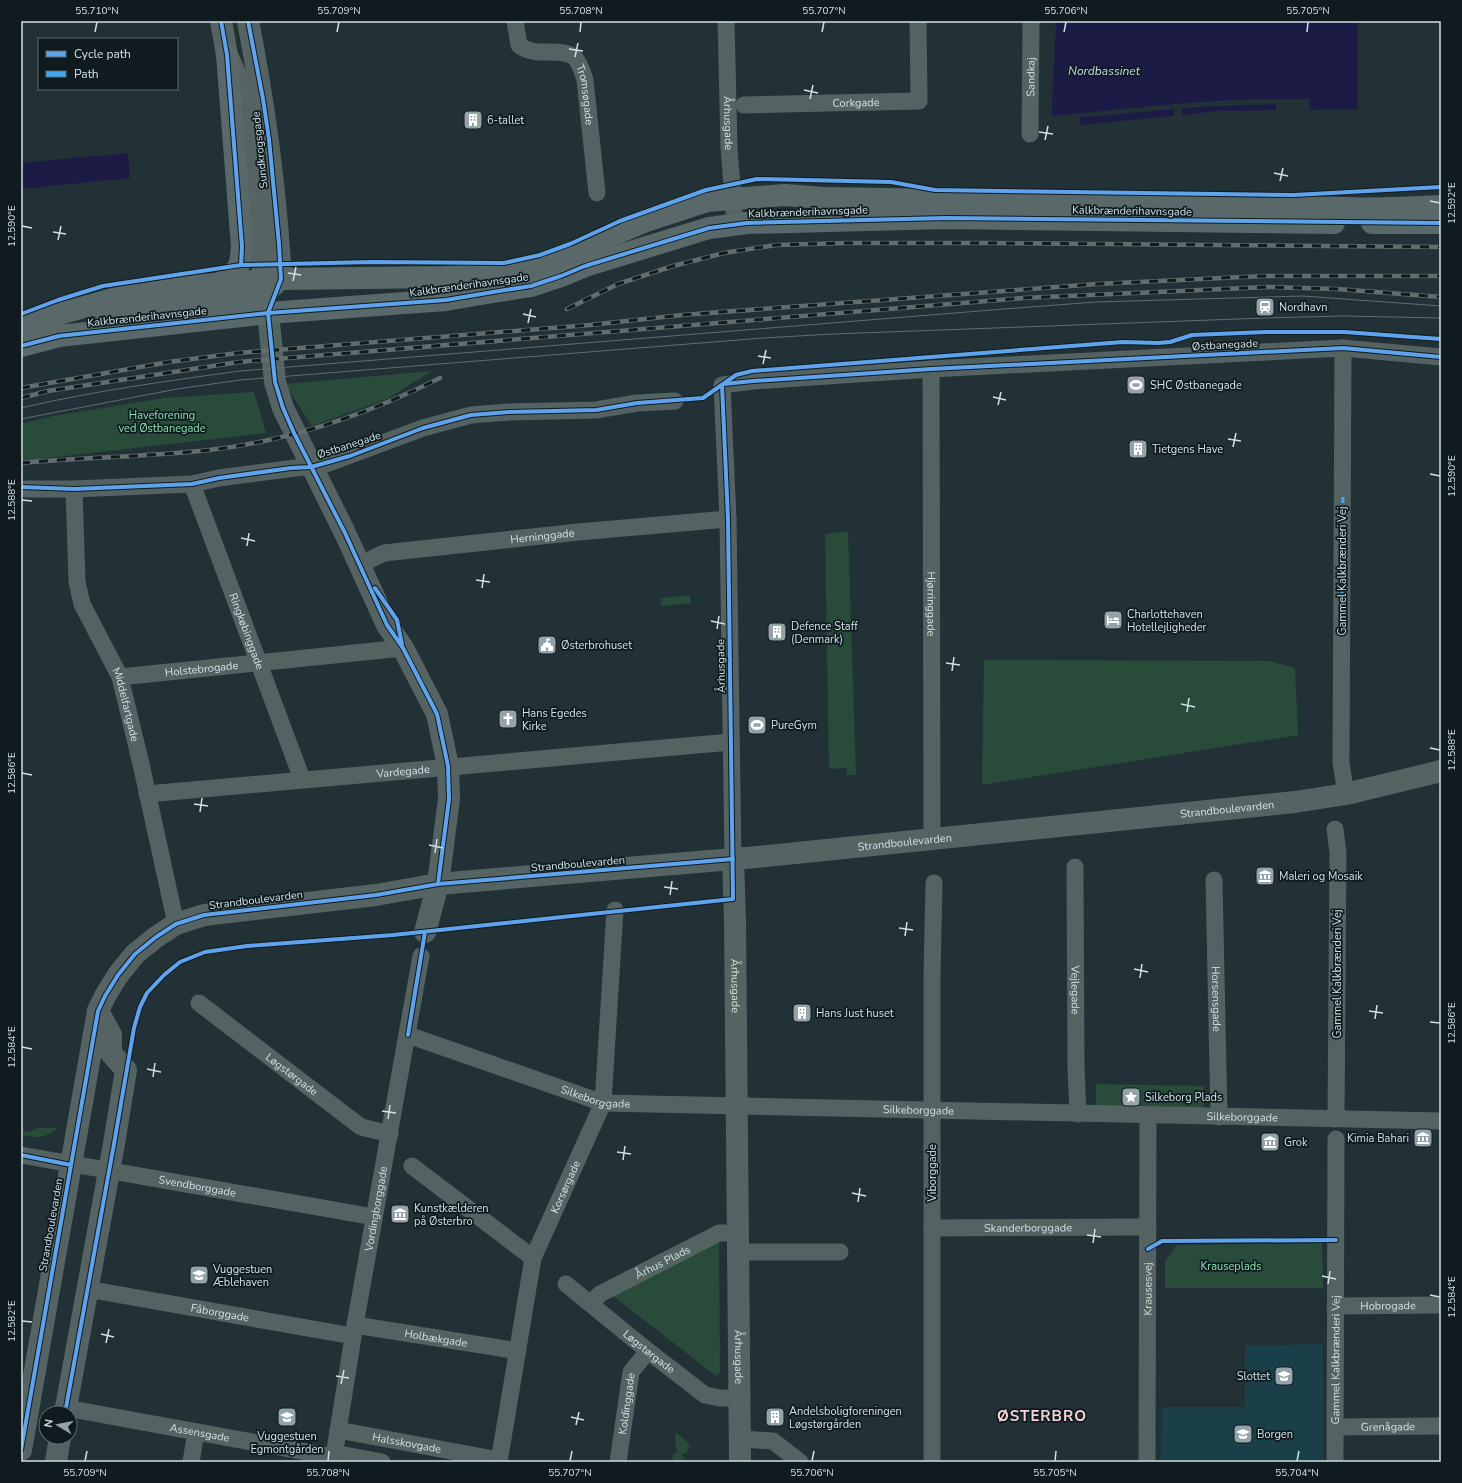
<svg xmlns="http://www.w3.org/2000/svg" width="1462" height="1483" font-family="'Nunito Sans',sans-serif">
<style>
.built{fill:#1a3f48}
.green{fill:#284c39}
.water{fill:#1c1b45}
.pier{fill:#213136}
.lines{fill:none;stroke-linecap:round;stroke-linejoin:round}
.street{stroke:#546261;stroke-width:17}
.secondary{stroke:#556362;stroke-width:22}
.primary{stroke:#596969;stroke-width:22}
.tram{stroke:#626d6e;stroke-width:1}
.rail-casing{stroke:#626d6e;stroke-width:4.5}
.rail{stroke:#0f1b1f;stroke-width:3;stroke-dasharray:9;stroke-linecap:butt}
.quiet{stroke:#3fa9f5;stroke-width:3;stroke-dasharray:6 3;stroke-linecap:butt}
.cycleway-casing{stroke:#0f1b1f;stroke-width:6}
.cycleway{stroke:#60a3ed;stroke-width:4}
.ticks{fill:none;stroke:#d0e1e6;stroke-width:1.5}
.labels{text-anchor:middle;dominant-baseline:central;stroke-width:3.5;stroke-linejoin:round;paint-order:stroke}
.street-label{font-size:11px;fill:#d0e1e6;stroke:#0f1b1f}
.poi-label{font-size:11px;fill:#d0e1e6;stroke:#0f1b1f;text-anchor:start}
.park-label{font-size:11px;fill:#87e0ad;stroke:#0f1b1f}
.water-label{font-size:12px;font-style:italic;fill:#ced2f2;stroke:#0f1b1f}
.district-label{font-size:15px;font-weight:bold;letter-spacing:1px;fill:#f8d4d7;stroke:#0f1b1f}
.neatline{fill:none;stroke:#d0e1e6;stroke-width:1.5}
.ticks-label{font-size:10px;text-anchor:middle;fill:#d0e1e6}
</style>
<rect width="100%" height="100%" fill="#213136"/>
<path class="built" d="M1323 1344 1324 1462H1161L1162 1407H1245V1346Z"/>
<g class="green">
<path d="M432 371 387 399 312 426 285 384Z"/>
<path d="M254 392 266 433 21 461V424L53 416 164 398Z"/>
<path d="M848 531 856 775H847V768L829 769 825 534Z"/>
<path d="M690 595 691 603 661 606V598Z"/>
<path d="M984 660 1269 661 1295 668 1298 735 982 785Z"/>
<path d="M1096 1084 1204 1086V1108L1096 1106Z"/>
<path d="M37 1128H57C46 1139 35 1138 21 1135V1130L30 1132Z"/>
<path d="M719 1238 720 1373 716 1376 608 1292Z"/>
<path d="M1322 1243 1323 1288H1165V1262L1176 1245Z"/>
<path d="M676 1432 690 1445 686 1453 681 1454 686 1462H672L673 1455 677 1452 675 1441Z"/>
</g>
<g class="water">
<path d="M1056 21H1358V109L1219 111 1051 128Z"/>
<path d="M128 153 130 178 21 189V163Z"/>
</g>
<path class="pier" d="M1258 99H1310V110L1276 111V104L1196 107 1182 108V116L1174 117V109L1079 118 1080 126 1050 128 1051 116 1196 102Z"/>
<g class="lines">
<g class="street">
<path id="s1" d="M515 21 519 45C536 59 559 46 574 57 580 62 583 74 585 80L597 193"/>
<path id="s2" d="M726 21 729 147 735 225"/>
<path id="s3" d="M744 105 919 101 918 21"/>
<path id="s4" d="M1030 134 1031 21"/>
<path d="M1343 348 1341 763 1346 794"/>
<path id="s5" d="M931 369 932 838"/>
<path id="s6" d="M192 484 302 779"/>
<path d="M26 489H74L192 484 219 478 326 464 423 428 471 415 509 412 596 410 637 403 675 401"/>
<path id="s7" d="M74 489 77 582 82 604 120 677 141 764 176 924"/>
<path id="s8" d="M359 565 384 553 578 532 728 519"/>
<path id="s9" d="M120 677 403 648"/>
<path id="s10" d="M147 794 731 742"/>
<path d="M1335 829 1338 853 1336 1119"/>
<path d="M733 859 728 519 722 385 753 381 931 369 1343 348 1441 357"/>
<path id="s11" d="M1075 867 1076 1068 1078 1114"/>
<path id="s12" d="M1214 880 1219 1117"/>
<path id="s13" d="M199 1003 361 1127 390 1134"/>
<path id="s14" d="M408 1035 603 1103 1441 1121"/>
<path id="s15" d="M21 1155 374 1217"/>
<path d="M412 1166 533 1258"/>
<path id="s16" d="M932 1228 1148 1227"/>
<path d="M739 1252H840"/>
<path id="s17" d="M566 1284 648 1351 705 1395 720 1398H741"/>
<path id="s18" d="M87 1289 353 1336"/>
<path id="s19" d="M591 1303 600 1294 719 1233H738"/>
<path id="s20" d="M1335 1306 1441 1305"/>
<path id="s21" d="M355 1325 518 1351"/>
<path id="s22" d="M66 1408 334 1457"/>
<path id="s23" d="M1335 1427 1441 1426"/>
<path id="s24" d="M338 1430 499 1460"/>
<path d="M741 1439 773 1441 800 1462"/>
<path d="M334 1453 382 1462"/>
<path d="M191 1462 196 1432"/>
<path id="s25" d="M333 1462 355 1325 421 956"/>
<path id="s26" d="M499 1462 533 1258 603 1103 615 910"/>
<path id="s27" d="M618 1462 631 1372 648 1351"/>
<path d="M932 1462V975L934 883"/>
<path id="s28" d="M1147 1462 1148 1115"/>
<path id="s29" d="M1335 1462 1336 1139"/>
</g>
<g class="secondary">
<path d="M221 21 227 55 239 81 250 124 262 245 263 280"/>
<path d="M248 21C265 107 276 191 281 279"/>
<path d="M268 313 275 382 283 408 345 533 387 625 403 648 437 714 448 766 449 799 438 884 425 932"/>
<path id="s30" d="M733 859 735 920 740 1462"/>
<path d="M65 1413 114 1144 126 1070 111 1053V1035L98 1011"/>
<path id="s31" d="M21 1450 98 1011 105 996 118 975 135 954 156 937 176 924 204 915 376 895 438 884 757 857 1295 802 1346 794 1441 771"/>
<path d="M56 1462 60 1437"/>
</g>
<g class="primary">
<path d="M1372 223H1441"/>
<path d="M220 283C239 269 240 270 242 247L227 55"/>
<path d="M104 317 166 307 261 295 275 284"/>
<path d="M21 328 38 320 116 298 200 285 281 279 446 277 513 271 543 264 646 221 707 201 785 195 823 198 1286 205C1338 210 1389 209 1441 206"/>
<path d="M21 346 59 336 268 313 446 300 493 292 531 286 561 276 585 266 709 228 747 223 946 218 1334 223"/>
</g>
<g class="tram">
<path d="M21 408C93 391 167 381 240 371L1004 309 1096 302 1302 296 1441 306"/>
<path d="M21 419 177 389 240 380 763 338 833 334 1265 318 1343 316 1441 318"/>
</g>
<g class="rail-casing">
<g id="rail">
<path d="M567 309 618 284 673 266 724 253 776 245 846 243H990L1441 247"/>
<path d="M21 388 169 362 238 353 590 325 682 315 1097 284 1264 276H1441"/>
<path d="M21 398 48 391 239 362 1023 298 1268 287 1337 289 1441 297"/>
<path d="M21 463C84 457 147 457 209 450 290 441 368 414 440 378"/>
</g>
</g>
<use href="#rail" class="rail"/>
<path class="quiet" d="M1342 602 1343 494"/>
<g class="cycleway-casing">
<g id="cycleway">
<path d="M221 21 227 55 242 247 241 265"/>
<path d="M248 21 263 99 269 139 279 244 281 279 268 313 275 382 283 408 294 433 345 533 387 625 403 648 437 714 448 766 449 799 438 884"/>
<path d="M21 314 58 300 103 286 241 265 372 262 504 263 540 255 570 244 620 221 706 190 757 179 891 182 935 190 1294 195 1441 187"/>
<path d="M21 346 59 336 268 313 446 300 493 292 531 286 561 276 585 266 709 228 747 223 946 218 1441 223"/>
<path d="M724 384 753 381 931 369 1343 348 1441 357"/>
<path d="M21 487 74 489 192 484 219 478 291 468 311 467 350 456 423 428 471 415 509 412 596 410 637 403 703 398 736 375 752 371 1123 342 1158 343 1170 342 1192 335 1266 332H1344L1441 339"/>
<path d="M375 588 397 620 402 644"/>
<path d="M408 1035 425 932"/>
<path d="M21 1155 71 1165"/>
<path d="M1148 1249 1162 1241 1336 1240"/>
<path d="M65 1413 114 1144 134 1028 140 1007 147 993 164 975 180 962 205 952 247 946 393 935 733 899 728 519 722 385"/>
<path d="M21 1450 98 1011 105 996 118 975 135 954 156 937 176 924 204 915 376 895 438 884 733 859"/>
</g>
</g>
<use href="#cycleway" class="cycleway"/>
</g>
<path class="ticks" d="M95 32 97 22M337 32 339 22M580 32 581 22M822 32 824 22M1064 32 1066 22M1307 32 1308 22M569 49 583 51M575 57 578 43M804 90 818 93M810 99 813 85M1039 132 1053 134M1045 140 1048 126M1274 173 1288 176M1280 181 1283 168M1430 201 1440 203M22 226 32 228M53 232 66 234M58 240 61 226M288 273 301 275M293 281 296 267M523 314 536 317M528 323 531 309M758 356 771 358M763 364 766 350M993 397 1006 400M998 405 1001 392M1228 439 1241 441M1233 447 1236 433M1430 474 1440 476M22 500 32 501M241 538 255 541M247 546 249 533M476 580 490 582M482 588 484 574M711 621 725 624M717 629 719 616M946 663 960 665M952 671 954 657M1181 704 1195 707M1187 712 1189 698M1430 748 1440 750M22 773 32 775M194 804 208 806M200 812 202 798M429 845 443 848M435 853 437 839M664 887 678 889M670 895 672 881M899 928 913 930M905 936 907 922M1134 969 1148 972M1140 978 1142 964M1369 1011 1383 1013M1375 1019 1377 1005M1430 1022 1440 1023M22 1047 32 1049M147 1069 161 1072M153 1077 155 1063M382 1111 396 1113M388 1119 390 1105M617 1152 631 1154M623 1160 625 1146M852 1193 866 1196M858 1202 860 1188M1087 1235 1101 1237M1093 1243 1095 1229M1322 1276 1336 1279M1328 1284 1330 1271M1430 1295 1440 1297M22 1321 32 1322M101 1334 114 1337M106 1343 109 1329M336 1376 349 1378M341 1384 344 1370M571 1417 584 1420M576 1425 579 1412M85 1461 87 1451M328 1461 329 1451M570 1461 572 1451M812 1461 814 1451M1055 1461 1056 1451M1297 1461 1299 1451"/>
<defs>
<g id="building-square" transform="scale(1)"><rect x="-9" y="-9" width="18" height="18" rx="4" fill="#93a3a8" stroke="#0f1b1f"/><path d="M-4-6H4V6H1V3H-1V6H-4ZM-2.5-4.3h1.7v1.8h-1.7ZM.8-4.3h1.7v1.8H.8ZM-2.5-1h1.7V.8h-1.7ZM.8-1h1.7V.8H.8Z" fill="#fff"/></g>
<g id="station-square" transform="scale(1)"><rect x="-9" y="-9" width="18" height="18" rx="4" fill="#93a3a8" stroke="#0f1b1f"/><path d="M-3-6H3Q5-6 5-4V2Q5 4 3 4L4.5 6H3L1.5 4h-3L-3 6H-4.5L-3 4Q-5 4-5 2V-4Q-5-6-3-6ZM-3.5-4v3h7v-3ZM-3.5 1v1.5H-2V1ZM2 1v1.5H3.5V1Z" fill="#fff"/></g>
<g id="stadium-square" transform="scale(1)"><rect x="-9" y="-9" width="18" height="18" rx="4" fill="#93a3a8" stroke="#0f1b1f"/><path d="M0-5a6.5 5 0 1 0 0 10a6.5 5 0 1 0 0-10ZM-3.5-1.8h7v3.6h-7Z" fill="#fff"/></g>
<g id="hotel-square" transform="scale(1)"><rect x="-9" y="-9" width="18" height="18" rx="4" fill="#93a3a8" stroke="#0f1b1f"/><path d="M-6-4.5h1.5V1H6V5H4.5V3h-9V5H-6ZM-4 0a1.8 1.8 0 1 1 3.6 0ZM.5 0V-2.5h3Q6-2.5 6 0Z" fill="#fff"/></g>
<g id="civic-square" transform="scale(1)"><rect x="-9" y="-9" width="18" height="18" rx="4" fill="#93a3a8" stroke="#0f1b1f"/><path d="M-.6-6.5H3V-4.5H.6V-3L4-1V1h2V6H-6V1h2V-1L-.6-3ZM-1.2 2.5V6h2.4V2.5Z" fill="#fff"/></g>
<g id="church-square" transform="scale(1)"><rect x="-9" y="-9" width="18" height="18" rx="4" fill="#93a3a8" stroke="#0f1b1f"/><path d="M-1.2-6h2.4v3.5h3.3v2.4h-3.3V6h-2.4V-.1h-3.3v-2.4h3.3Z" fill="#fff"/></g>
<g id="museum-square" transform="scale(1)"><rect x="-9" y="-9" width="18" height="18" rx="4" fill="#93a3a8" stroke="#0f1b1f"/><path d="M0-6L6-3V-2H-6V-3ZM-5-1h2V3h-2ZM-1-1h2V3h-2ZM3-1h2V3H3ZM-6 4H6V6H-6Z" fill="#fff"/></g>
<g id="sight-square" transform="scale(1)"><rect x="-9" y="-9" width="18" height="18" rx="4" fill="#93a3a8" stroke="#0f1b1f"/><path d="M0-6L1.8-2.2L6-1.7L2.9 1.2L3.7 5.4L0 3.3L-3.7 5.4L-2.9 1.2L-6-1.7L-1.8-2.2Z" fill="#fff"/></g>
<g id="school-square" transform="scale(1)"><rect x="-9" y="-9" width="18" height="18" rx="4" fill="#93a3a8" stroke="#0f1b1f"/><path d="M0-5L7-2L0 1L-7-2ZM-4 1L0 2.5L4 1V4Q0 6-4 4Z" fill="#fff"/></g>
</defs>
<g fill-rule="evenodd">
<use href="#building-square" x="473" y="120"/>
<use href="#station-square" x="1265" y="307"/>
<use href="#stadium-square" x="1136" y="385"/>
<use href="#building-square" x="1138" y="449"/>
<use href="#hotel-square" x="1113" y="620"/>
<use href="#building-square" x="777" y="632"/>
<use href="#civic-square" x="547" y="645"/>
<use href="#church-square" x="508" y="719"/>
<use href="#stadium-square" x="757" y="725"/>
<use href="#museum-square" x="1265" y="876"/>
<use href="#building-square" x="802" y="1013"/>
<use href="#sight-square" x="1131" y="1097"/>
<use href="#museum-square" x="1423" y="1138"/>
<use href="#museum-square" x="1270" y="1142"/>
<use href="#museum-square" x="400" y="1214"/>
<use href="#school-square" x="199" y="1275"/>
<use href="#school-square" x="1284" y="1376"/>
<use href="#school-square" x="287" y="1417"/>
<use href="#building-square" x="775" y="1417"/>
<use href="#school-square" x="1243" y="1434"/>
</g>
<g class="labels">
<g class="street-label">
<text stroke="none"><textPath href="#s4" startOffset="57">Sandkaj</textPath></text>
<text stroke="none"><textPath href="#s1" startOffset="122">Tromsøgade</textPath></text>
<text stroke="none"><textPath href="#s3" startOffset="112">Corkgade</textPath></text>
<text stroke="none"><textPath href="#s2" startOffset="102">Århusgade</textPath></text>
<text transform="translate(260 150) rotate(-96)">Sundkrogsgade</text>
<text transform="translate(1132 211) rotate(1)">Kalkbrænderihavnsgade</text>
<text transform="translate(808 212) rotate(-2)">Kalkbrænderihavnsgade</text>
<text transform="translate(469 285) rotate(-8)">Kalkbrænderihavnsgade</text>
<text transform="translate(147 317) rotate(-6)">Kalkbrænderihavnsgade</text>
<text transform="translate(1225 345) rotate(-3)">Østbanegade</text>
<text transform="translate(349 445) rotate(-18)">Østbanegade</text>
<text stroke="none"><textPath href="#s8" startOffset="187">Herninggade</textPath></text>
<text transform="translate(1342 571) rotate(-90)">Gammel Kalkbrænderi Vej</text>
<text stroke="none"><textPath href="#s5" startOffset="235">Hjørringgade</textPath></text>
<text stroke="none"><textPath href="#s6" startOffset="157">Ringkøbinggade</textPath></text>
<text transform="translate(721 666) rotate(-91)">Århusgade</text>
<text stroke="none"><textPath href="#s9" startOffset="82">Holstebrogade</textPath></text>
<text stroke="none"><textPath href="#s7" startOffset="226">Middelfartgade</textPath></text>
<text stroke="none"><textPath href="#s10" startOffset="257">Vardegade</textPath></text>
<text stroke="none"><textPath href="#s31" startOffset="1623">Strandboulevarden</textPath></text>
<text stroke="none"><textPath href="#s31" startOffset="1299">Strandboulevarden</textPath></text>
<text transform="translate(578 864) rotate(-5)">Strandboulevarden</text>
<text transform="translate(256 900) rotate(-7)">Strandboulevarden</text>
<text transform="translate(1337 974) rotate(-90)">Gammel Kalkbrænderi Vej</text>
<text stroke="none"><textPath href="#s30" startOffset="127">Århusgade</textPath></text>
<text stroke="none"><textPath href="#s11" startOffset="123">Vejlegade</textPath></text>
<text stroke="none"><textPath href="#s12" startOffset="119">Horsensgade</textPath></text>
<text stroke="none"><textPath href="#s13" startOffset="117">Løgstørgade</textPath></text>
<text stroke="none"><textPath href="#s14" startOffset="198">Silkeborggade</textPath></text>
<text stroke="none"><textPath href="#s14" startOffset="522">Silkeborggade</textPath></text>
<text stroke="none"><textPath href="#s14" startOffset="846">Silkeborggade</textPath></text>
<text transform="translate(932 1173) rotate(-90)">Viborggade</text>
<text stroke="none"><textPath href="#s15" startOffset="179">Svendborggade</textPath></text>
<text stroke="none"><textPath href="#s26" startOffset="285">Korsørgade</textPath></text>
<text stroke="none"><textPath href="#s25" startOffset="257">Vordingborggade</textPath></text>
<text transform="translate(51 1225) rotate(-80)">Strandboulevarden</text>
<text stroke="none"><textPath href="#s16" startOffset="96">Skanderborggade</textPath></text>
<text stroke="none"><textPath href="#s19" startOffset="83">Århus Plads</textPath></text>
<text stroke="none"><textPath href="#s28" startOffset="173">Krausesvej</textPath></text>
<text stroke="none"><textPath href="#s20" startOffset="53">Hobrogade</textPath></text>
<text stroke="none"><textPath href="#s18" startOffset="135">Fåborggade</textPath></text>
<text stroke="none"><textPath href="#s21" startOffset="82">Holbækgade</textPath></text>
<text stroke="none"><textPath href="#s17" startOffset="107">Løgstørgade</textPath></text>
<text stroke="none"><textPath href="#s30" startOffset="498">Århusgade</textPath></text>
<text stroke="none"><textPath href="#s29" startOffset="102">Gammel Kalkbrænderi Vej</textPath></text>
<text stroke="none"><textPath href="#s27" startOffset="59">Koldinggade</textPath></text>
<text stroke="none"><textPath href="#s23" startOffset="53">Grenågade</textPath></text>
<text stroke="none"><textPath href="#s22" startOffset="136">Assensgade</textPath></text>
<text stroke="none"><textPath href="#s24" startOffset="70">Halsskovgade</textPath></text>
</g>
<g class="poi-label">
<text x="487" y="120">6-tallet</text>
<text x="1279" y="307">Nordhavn</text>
<text x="1150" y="385">SHC Østbanegade</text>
<text x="1152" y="449">Tietgens Have</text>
<text x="1127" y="614">Charlottehaven<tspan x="1127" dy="13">Hotellejligheder</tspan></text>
<text x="791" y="626">Defence Staff<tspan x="791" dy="13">(Denmark)</tspan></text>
<text x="561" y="645">Østerbrohuset</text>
<text x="522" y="713">Hans Egedes<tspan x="522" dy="13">Kirke</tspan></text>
<text x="771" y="725">PureGym</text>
<text x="1279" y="876">Maleri og Mosaik</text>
<text x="816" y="1013">Hans Just huset</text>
<text x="1145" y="1097">Silkeborg Plads</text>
<text x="1409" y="1138" text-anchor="end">Kimia Bahari</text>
<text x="1284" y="1142">Grok</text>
<text x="414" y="1208">Kunstkælderen<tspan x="414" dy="13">på Østerbro</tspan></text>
<text x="213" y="1269">Vuggestuen<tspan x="213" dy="13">Æblehaven</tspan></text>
<text x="1270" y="1376" text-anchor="end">Slottet</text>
<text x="789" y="1411">Andelsboligforeningen<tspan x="789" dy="13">Løgstørgården</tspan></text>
<text x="1257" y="1434">Borgen</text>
<text x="287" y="1436" text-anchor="middle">Vuggestuen<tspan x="287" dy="13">Egmontgården</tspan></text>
</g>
<g class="park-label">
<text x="162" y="415">Haveforening<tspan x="162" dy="13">ved Østbanegade</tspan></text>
<text x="1231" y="1266">Krauseplads</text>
</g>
<g class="water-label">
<text x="1104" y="71">Nordbassinet</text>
</g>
<g class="district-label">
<text x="1042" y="1416">ØSTERBRO</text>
</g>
</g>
<rect width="1462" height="1483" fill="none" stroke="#0f1b1f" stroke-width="44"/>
<rect x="38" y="38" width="140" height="52" fill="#0f1b1f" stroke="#5c6a6f"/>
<rect x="46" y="51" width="20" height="6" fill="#60a3ed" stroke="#5c6a6f"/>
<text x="74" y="58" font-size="12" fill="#d0e1e6">Cycle path</text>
<rect x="46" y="71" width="20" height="6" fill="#3fa9f5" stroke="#5c6a6f"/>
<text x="74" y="78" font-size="12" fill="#d0e1e6">Path</text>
<g transform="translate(58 1425) rotate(280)"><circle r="19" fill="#0f1b1f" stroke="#5c6a6f"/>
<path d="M0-3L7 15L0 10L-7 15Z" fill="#93a3a8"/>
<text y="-6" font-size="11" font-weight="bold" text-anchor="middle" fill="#d0e1e6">N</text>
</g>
<rect x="22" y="22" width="1418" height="1439" class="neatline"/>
<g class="ticks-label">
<text x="97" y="14">55.710°N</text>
<text x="339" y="14">55.709°N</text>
<text x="581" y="14">55.708°N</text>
<text x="824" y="14">55.707°N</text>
<text x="1066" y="14">55.706°N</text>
<text x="1308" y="14">55.705°N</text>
<text transform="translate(1451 203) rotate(-90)" y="4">12.592°E</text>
<text transform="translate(11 226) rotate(-90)" y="4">12.590°E</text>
<text transform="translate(1451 476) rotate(-90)" y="4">12.590°E</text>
<text transform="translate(11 500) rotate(-90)" y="4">12.588°E</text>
<text transform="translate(1451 750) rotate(-90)" y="4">12.588°E</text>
<text transform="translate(11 773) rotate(-90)" y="4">12.586°E</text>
<text transform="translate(1451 1023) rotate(-90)" y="4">12.586°E</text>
<text transform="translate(11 1047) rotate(-90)" y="4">12.584°E</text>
<text transform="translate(1451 1297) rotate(-90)" y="4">12.584°E</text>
<text transform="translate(11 1321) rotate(-90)" y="4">12.582°E</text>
<text x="85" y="1476">55.709°N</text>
<text x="328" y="1476">55.708°N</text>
<text x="570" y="1476">55.707°N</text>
<text x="812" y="1476">55.706°N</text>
<text x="1055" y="1476">55.705°N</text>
<text x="1297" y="1476">55.704°N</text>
</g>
</svg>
